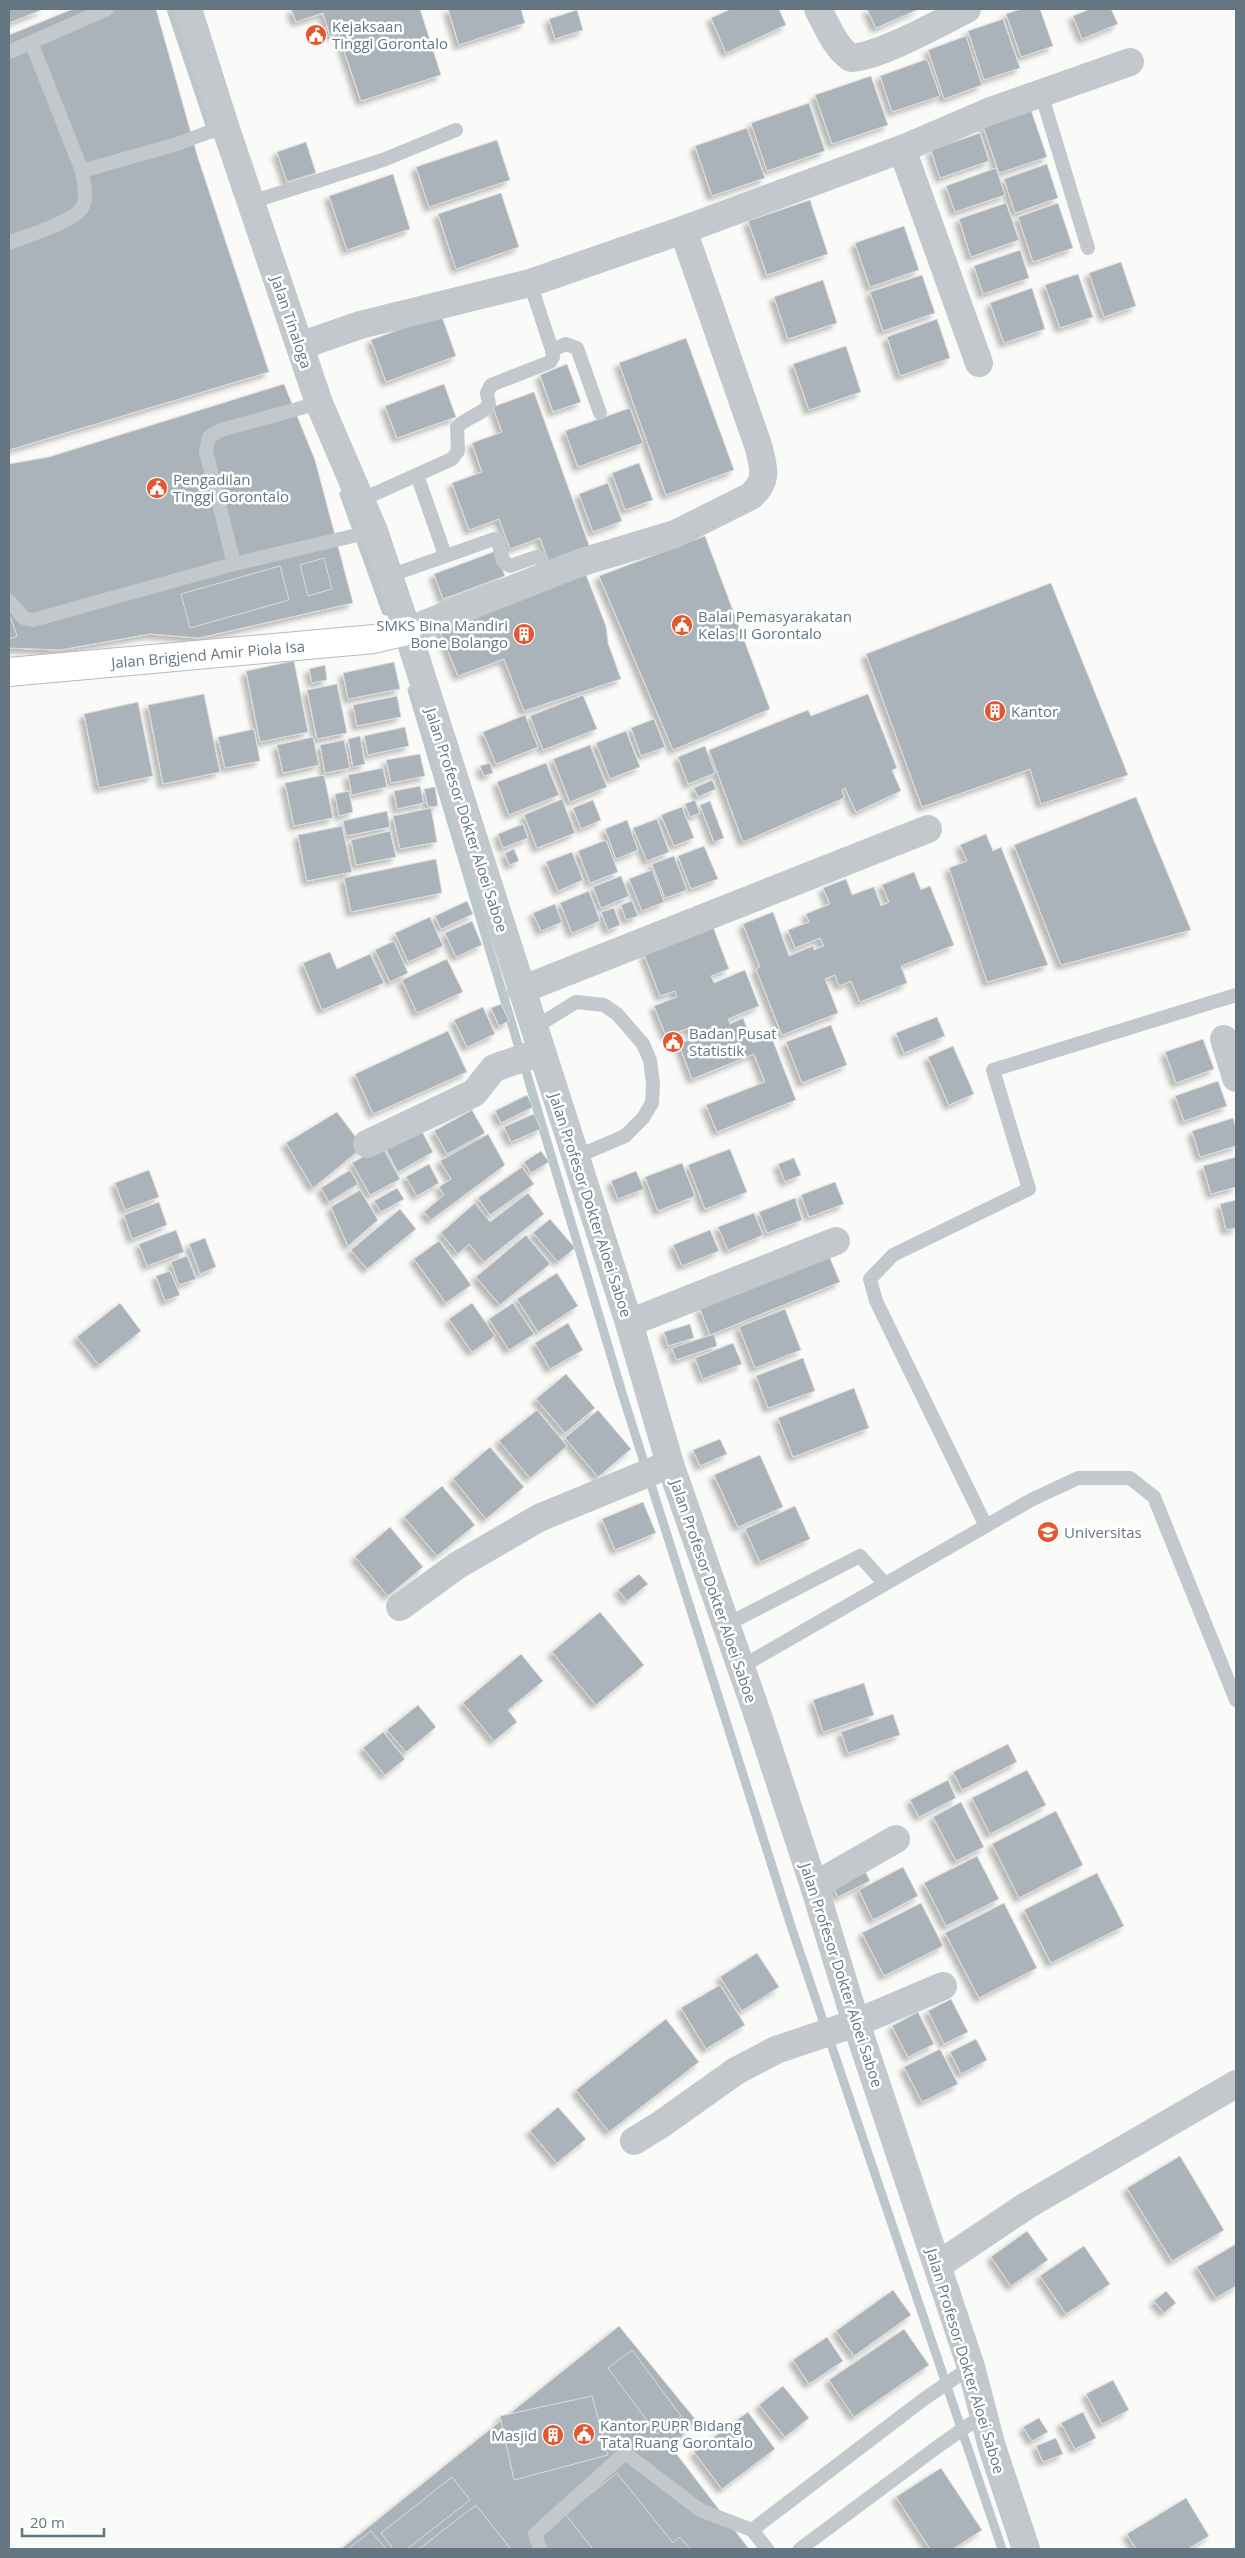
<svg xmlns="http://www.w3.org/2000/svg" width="1245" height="2558" font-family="'Open Sans',sans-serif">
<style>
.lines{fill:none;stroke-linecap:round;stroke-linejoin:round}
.stream{stroke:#bbc7cb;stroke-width:9}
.building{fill:#aab3b9;stroke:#dcdcda;filter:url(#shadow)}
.primary-casing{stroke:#b5babe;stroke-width:30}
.service{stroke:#c3c8cc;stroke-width:14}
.minor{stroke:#c3c8cc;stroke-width:28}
.tertiary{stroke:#c3c8cc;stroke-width:28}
.primary{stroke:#fff;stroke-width:28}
.labels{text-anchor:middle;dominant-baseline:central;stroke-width:5;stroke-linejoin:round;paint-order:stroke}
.poi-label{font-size:15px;fill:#657683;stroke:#fff;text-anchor:start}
.street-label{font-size:15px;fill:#657683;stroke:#fff}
</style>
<defs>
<filter id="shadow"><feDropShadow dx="-4.5" dy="4.5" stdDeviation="2.5" flood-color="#0004"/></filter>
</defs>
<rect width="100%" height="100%" fill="#fafaf8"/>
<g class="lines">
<g class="stream">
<path d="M171 9 213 134"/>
<path d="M344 494 386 611"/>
<path d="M412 690 623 1396 791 1926 1002 2549"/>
</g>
</g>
<g class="building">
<path d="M9 9H44L9 23Z"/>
<path d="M73 9H156L198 158 269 372 9 450V35Z"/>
<path d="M291 9H420L441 75 361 101 338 33 330 36 323 13 296 22Z"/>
<path d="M448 9H521L525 23 459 45Z"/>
<path d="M731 9H779L786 25 726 53 711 18Z"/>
<path d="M867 9H919L876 28Z"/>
<path d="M1021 9H1040L1053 46 1021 57 1006 14Z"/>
<path d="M1090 9H1111L1118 24 1082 39 1073 16Z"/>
<path d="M577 10 583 30 555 39 549 19Z"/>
<path d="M1003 19 1020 68 984 80 968 31Z"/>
<path d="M966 36 982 85 944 99 928 50Z"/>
<path d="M927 59 940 96 892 112 880 76Z"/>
<path d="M871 76 888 125 832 144 815 95Z"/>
<path d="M809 103 825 151 767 171 751 123Z"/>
<path d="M1031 110 1047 157 999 173 983 126Z"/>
<path d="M747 128 765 178 712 196 695 146Z"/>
<path d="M980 133 989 161 940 178 931 150Z"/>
<path d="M497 140 510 180 429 207 416 167Z"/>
<path d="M306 142 316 173 287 182 277 152Z"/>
<path d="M1047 164 1058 198 1015 213 1004 179Z"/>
<path d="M996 168 1005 195 955 212 946 186Z"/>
<path d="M393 174 410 229 347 250 329 196Z"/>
<path d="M501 193 519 247 456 269 438 214Z"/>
<path d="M810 200 828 254 767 275 748 221Z"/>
<path d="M1006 203 1019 240 971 257 959 219Z"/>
<path d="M1058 203 1073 248 1033 262 1018 217Z"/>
<path d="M904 226 919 270 870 287 855 243Z"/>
<path d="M1020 250 1029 278 983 294 974 266Z"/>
<path d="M1121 262 1136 306 1104 317 1089 273Z"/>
<path d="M1078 274 1093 317 1060 328 1045 285Z"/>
<path d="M922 275 935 313 883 331 870 292Z"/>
<path d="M823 280 837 323 788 339 774 297Z"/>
<path d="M1032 288 1045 329 1004 343 990 303Z"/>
<path d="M441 314 456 356 386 382 371 340Z"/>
<path d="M937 319 950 358 900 376 887 337Z"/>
<path d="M686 338 734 470 666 495 619 363Z"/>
<path d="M846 346 861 392 809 410 793 364Z"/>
<path d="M567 364 581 402 553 412 540 375Z"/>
<path d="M284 384 315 460 353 603 199 638 150 634 60 650 9 648V464L49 457Z"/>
<path d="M444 384 456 417 397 438 385 406Z"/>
<path d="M534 392 590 548 549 563 540 538 510 549 499 519 469 530 452 483 482 472 472 443 502 432 493 407Z"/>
<path d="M630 408 643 443 578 467 565 431Z"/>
<path d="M639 463 653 500 625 510 612 473Z"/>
<path d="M608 483 622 521 593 532 579 494Z"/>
<path d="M705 536 770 709 673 750 599 576Z"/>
<path d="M496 551 505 576 443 599 434 574Z"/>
<path d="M324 558 332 589 308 596 300 565Z"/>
<path d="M280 566 289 600 190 628 181 594Z"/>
<path d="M583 567 606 626 608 643 621 679 524 711 504 659 458 676 436 621Z"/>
<path d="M1051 583 1128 775 1041 804 1030 769 922 807 866 654Z"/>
<path d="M11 618 17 636 9 639V619Z"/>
<path d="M294 661 308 732 260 742 246 671Z"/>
<path d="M394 662 400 689 348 699 343 673Z"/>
<path d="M325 665 327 680 312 683 309 669Z"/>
<path d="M337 684 347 733 317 739 307 690Z"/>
<path d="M204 694 220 772 163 784 148 705Z"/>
<path d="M868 694 897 768 892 770 901 791 856 812 845 788 842 790 844 798 743 842 709 750 808 710 811 716Z"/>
<path d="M583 695 597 729 543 750 530 716Z"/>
<path d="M397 696 401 717 357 726 353 705Z"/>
<path d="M138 702 153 776 99 788 84 714Z"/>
<path d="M525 715 538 747 496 764 483 732Z"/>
<path d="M654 719 665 747 641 756 631 728Z"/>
<path d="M405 727 409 746 368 755 364 736Z"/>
<path d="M254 729 260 761 225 768 218 737Z"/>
<path d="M626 731 640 767 610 779 596 743Z"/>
<path d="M360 736 365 764 353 767 348 739Z"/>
<path d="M313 737 319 765 283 773 277 745Z"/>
<path d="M344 740 350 768 325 773 320 745Z"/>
<path d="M590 745 607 787 570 802 553 759Z"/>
<path d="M705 746 715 773 688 784 678 757Z"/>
<path d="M420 754 425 776 391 783 386 760Z"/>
<path d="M490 763 493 773 484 776 480 766Z"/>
<path d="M546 763 559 795 509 815 497 782Z"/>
<path d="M383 768 387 787 352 795 348 775Z"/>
<path d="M324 775 333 818 294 826 285 783Z"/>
<path d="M712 780 716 789 698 797 694 788Z"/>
<path d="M420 786 424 803 397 809 394 791Z"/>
<path d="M435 787 438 806 428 807 424 789Z"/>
<path d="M349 791 353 812 339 816 335 794Z"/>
<path d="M1136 797 1191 930 1061 965 1014 845Z"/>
<path d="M562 799 575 833 537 848 524 815Z"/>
<path d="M593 800 601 820 581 829 573 808Z"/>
<path d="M695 800 700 813 690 817 685 804Z"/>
<path d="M710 801 724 838 714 842 700 805Z"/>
<path d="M682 807 694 838 674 846 661 815Z"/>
<path d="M431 808 437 842 400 849 393 816Z"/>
<path d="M387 811 390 827 346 836 343 821Z"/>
<path d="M657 819 669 852 647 861 633 828Z"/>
<path d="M627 820 638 850 616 859 605 829Z"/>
<path d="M523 824 528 838 503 848 498 834Z"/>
<path d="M342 826 352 872 307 881 298 835Z"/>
<path d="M390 831 396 857 356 865 351 840Z"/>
<path d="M986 834 993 851 1001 847 1048 965 987 982 949 868 967 861 960 845Z"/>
<path d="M606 840 618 872 590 883 578 851Z"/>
<path d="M704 846 718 879 691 889 678 856Z"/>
<path d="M514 849 519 861 509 865 505 853Z"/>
<path d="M572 852 583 880 558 891 546 862Z"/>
<path d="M674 856 687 890 665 898 652 864Z"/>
<path d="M436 859 442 893 351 912 344 878Z"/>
<path d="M652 870 664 902 642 911 629 879Z"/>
<path d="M914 872 921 890 930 886 954 945 901 966 907 983 860 1002 851 981 839 986 835 975 825 979 838 1013 782 1035 756 969 760 967 743 924 773 912 789 956 813 946 814 950 824 946 820 938 795 948 788 930 809 922 806 914 830 904 823 888 846 879 852 895 874 887 881 906 889 902 882 885Z"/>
<path d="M914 872 921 890 930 886 954 945 901 966 907 983 860 1002 851 981 839 986 835 975 825 979 838 1013 782 1035 756 969 760 967 743 924 773 912 789 956 813 946 814 950 824 946 820 938 795 948 788 930 809 922 806 914 830 904 823 888 846 879 852 895 874 887 881 906 889 902 882 885Z"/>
<path d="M621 876 629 896 601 908 593 887Z"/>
<path d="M589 891 600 921 572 933 560 903Z"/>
<path d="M467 901 473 914 441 929 435 916Z"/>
<path d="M632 901 638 916 626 920 621 905Z"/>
<path d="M555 904 562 922 541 931 533 913Z"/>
<path d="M614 908 620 925 608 930 601 912Z"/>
<path d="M430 917 443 946 408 962 395 933Z"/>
<path d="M472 921 482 945 456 957 445 933Z"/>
<path d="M713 927 729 969 711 976 714 983 745 970 759 1006 728 1019 730 1024 743 1018 753 1043 771 1036 796 1100 717 1132 706 1105 765 1082 754 1054 692 1079 679 1044 693 1038 689 1028 666 1036 654 1006 677 997 675 991 660 996 644 954Z"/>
<path d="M394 941 408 973 390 982 375 950Z"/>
<path d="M330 952 337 969 370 954 384 983 322 1010 303 963Z"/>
<path d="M447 959 463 992 417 1013 402 980Z"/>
<path d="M501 1004 509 1021 499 1026 491 1008Z"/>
<path d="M483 1007 495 1034 467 1047 454 1020Z"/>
<path d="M937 1017 945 1036 904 1053 896 1033Z"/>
<path d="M831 1025 847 1065 802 1083 786 1042Z"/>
<path d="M448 1031 467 1072 373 1114 355 1074Z"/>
<path d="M1203 1039 1214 1069 1176 1083 1165 1052Z"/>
<path d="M953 1046 974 1094 949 1105 928 1057Z"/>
<path d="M1218 1081 1227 1106 1184 1121 1175 1096Z"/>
<path d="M527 1095 533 1107 501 1123 495 1111Z"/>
<path d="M472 1110 485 1133 447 1154 434 1131Z"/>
<path d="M337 1112 363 1147 313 1188 286 1143Z"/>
<path d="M534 1114 541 1129 511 1142 504 1127Z"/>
<path d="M1233 1118 1236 1129V1146L1200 1157 1192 1131Z"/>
<path d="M419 1126 433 1152 398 1172 384 1146Z"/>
<path d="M488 1134 505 1165 431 1220 424 1212 444 1195 439 1187 451 1179 440 1161Z"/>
<path d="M382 1146 400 1179 370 1195 352 1163Z"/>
<path d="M730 1149 747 1192 705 1209 688 1165Z"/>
<path d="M541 1151 549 1162 531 1173 524 1162Z"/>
<path d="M1236 1157V1187L1211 1194 1203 1166Z"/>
<path d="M794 1158 801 1175 785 1182 778 1164Z"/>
<path d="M682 1163 695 1196 658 1211 645 1177Z"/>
<path d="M429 1164 439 1183 417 1196 406 1177Z"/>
<path d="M522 1167 534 1184 490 1215 478 1198Z"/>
<path d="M149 1170 159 1197 125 1210 115 1183Z"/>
<path d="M350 1170 358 1184 329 1202 321 1188Z"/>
<path d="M636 1171 644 1189 618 1199 611 1181Z"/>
<path d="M835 1182 844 1204 809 1217 801 1195Z"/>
<path d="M397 1188 404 1199 381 1212 374 1201Z"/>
<path d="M360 1190 378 1220 348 1246 331 1207Z"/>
<path d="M528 1193 544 1214 484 1262 469 1244 458 1254 441 1233 475 1203 490 1222Z"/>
<path d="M795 1198 802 1220 767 1233 759 1212Z"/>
<path d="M1236 1200V1228L1226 1230 1220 1204Z"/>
<path d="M159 1202 167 1225 132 1239 124 1215Z"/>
<path d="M400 1209 416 1229 367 1269 351 1250Z"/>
<path d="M754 1213 763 1235 728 1250 718 1227Z"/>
<path d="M550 1219 575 1248 558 1262 533 1233Z"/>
<path d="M176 1230 184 1252 147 1266 139 1244Z"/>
<path d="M710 1230 719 1251 682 1266 673 1245Z"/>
<path d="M526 1235 550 1264 500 1305 476 1277Z"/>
<path d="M205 1238 216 1267 200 1274 189 1244Z"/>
<path d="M439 1241 471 1285 446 1303 414 1259Z"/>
<path d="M187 1256 196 1279 179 1285 171 1262Z"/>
<path d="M829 1256 840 1282 710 1335 700 1309Z"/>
<path d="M170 1271 180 1295 165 1301 156 1276Z"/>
<path d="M557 1273 578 1306 538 1332 517 1299Z"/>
<path d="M120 1303 141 1331 99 1365 77 1337Z"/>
<path d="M472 1303 495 1336 472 1352 449 1319Z"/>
<path d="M513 1303 534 1334 509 1350 489 1319Z"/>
<path d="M785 1309 801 1350 755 1368 739 1327Z"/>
<path d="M568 1323 583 1350 550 1369 535 1343Z"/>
<path d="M690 1324 694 1338 668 1346 664 1332Z"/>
<path d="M714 1334 717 1346 676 1360 672 1348Z"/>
<path d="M733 1343 742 1364 703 1379 695 1358Z"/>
<path d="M803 1358 815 1391 768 1408 756 1376Z"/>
<path d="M566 1374 595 1408 565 1433 536 1399Z"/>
<path d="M854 1388 869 1428 793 1457 778 1418Z"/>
<path d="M537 1410 567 1446 530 1478 499 1441Z"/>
<path d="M598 1410 631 1449 598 1477 565 1438Z"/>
<path d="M720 1439 727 1454 700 1466 693 1450Z"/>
<path d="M490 1447 524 1487 486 1519 453 1479Z"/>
<path d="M760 1455 783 1507 738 1527 714 1475Z"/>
<path d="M442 1486 475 1525 437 1556 404 1517Z"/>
<path d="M643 1502 656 1533 615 1550 602 1519Z"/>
<path d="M795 1506 810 1539 760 1562 745 1529Z"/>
<path d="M390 1527 423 1567 388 1596 355 1557Z"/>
<path d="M639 1574 648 1584 627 1601 618 1590Z"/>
<path d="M600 1612 644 1665 596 1705 552 1652Z"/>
<path d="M521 1654 543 1681 508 1710 517 1722 494 1741 463 1703Z"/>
<path d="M864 1683 874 1715 823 1732 813 1700Z"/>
<path d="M418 1705 436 1727 406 1752 387 1730Z"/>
<path d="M893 1714 900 1735 848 1753 841 1732Z"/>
<path d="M383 1732 405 1759 385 1775 363 1748Z"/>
<path d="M1008 1744 1017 1762 962 1790 953 1772Z"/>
<path d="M1027 1770 1046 1805 990 1834 972 1798Z"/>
<path d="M948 1780 956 1798 919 1817 910 1800Z"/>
<path d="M961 1802 984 1847 956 1861 933 1817Z"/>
<path d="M1056 1811 1083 1865 1019 1898 992 1844Z"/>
<path d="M977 1856 999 1899 946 1926 924 1883Z"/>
<path d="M862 1865 870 1881 838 1897 830 1881Z"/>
<path d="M903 1867 918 1896 873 1920 859 1890Z"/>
<path d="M1097 1873 1124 1926 1051 1963 1024 1910Z"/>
<path d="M921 1903 943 1946 884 1976 862 1933Z"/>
<path d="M1004 1903 1037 1968 979 1998 945 1933Z"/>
<path d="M757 1953 779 1987 742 2011 720 1977Z"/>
<path d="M720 1985 745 2025 706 2049 681 2008Z"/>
<path d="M951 1999 968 2032 944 2044 928 2011Z"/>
<path d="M918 2012 934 2044 908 2057 892 2026Z"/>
<path d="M666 2019 699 2062 609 2132 576 2090Z"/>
<path d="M976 2039 987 2060 961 2074 950 2052Z"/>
<path d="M940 2049 958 2084 922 2102 904 2067Z"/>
<path d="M558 2107 586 2139 557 2163 530 2131Z"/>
<path d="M1180 2156 1224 2230 1172 2261 1127 2188Z"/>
<path d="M1027 2231 1048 2260 1011 2286 991 2257Z"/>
<path d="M1236 2244V2286L1216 2298 1197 2267Z"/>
<path d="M1084 2246 1110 2284 1066 2314 1040 2276Z"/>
<path d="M893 2290 911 2315 854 2356 836 2331Z"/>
<path d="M1166 2291 1176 2303 1164 2313 1154 2301Z"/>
<path d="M619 2326 696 2420 672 2448 749 2549H341Z"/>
<path d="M904 2329 929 2365 854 2417 829 2380Z"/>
<path d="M827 2337 843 2361 809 2384 793 2360Z"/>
<path d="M632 2350 681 2416 657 2434 608 2368Z"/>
<path d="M1113 2380 1129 2410 1102 2424 1086 2394Z"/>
<path d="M783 2386 809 2418 785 2437 759 2405Z"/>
<path d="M592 2396 608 2455 514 2480 500 2416Z"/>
<path d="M748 2412 775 2449 722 2489 694 2452Z"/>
<path d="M1083 2412 1096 2438 1075 2449 1061 2423Z"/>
<path d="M1039 2418 1048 2432 1032 2441 1023 2427Z"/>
<path d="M1056 2438 1063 2454 1043 2462 1036 2446Z"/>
<path d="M941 2468 982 2530 953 2549H930L896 2497Z"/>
<path d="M617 2473 673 2543 680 2537 690 2549H593L565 2514Z"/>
<path d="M452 2477 470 2500 407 2549H393L381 2533Z"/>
<path d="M1186 2498 1209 2536 1188 2549H1136L1127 2534Z"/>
<path d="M476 2505 511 2549H419Z"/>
<path d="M371 2531 386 2549H348Z"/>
</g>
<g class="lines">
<g class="primary-casing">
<path id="primary" d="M9 672 374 639 407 631"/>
</g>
<g class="service">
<path d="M31 42 82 171 177 144 225 126"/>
<path d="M9 52 107 9"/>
<path d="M1041 93 1088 248"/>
<path d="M251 202 383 160 456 130"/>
<path d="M9 243C25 236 76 222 83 206 88 196 83 182 82 171"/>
<path d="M552 350 566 344 577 348 600 413"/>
<path d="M319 403 221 430 209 437 206 451 234 564 374 531"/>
<path d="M417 475 445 555"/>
<path d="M361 500 452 459 458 451 457 427C467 417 484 414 489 404L487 393 491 385 550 362 553 357 552 350 530 283"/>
<path d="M389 576 494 539 498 541 503 561 510 566 536 557 541 558 548 575"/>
<path d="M9 601 24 618 33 620 234 564"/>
<path d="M534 1028 576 1002 604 1005 617 1014 643 1044 650 1060 653 1084 652 1103 643 1118 625 1136 576 1157"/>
<path d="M986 1526 876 1301 870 1279 893 1255 1029 1189 993 1070 1236 995"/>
<path d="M726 1625 860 1556 885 1584"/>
<path d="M741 1667 1031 1500 1078 1478H1130L1154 1497 1236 1700"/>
<path d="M752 2530 924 2399 971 2367"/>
<path d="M540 2549 535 2534 625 2453 700 2510 752 2530 767 2549"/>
<path d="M800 2549 940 2445 970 2424 984 2417"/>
</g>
<g class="minor">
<path d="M818 9C827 26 835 47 851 58 881 56 939 23 967 9"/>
<path d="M902 149 979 363"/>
<path d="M683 230 902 149 988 112 1130 62"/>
<path d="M300 346 360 325 530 283 683 230 759 448C764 470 768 480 751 496L675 534 579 563 407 631"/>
<path d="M521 990 928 829"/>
<path d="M1224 1039 1236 1078"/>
<path d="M367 1144 474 1093 494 1068 541 1052"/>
<path d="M629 1323 836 1241"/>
<path d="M400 1607 458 1565 539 1518 670 1464"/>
<path d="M814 1886 896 1839"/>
<path d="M634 2141 660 2125 736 2071 776 2050 856 2023 943 1986"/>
<path d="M938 2265 1026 2206 1236 2084"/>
</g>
<path class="tertiary" d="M188 9 225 126 319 403 374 531 403 618 629 1323 670 1464 758 1716 814 1886 856 2023 971 2367 992 2447 1026 2549"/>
<use href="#primary" class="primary"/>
</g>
<defs>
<g id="civic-disc" transform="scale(1.125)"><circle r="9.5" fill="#e4572e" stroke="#fff"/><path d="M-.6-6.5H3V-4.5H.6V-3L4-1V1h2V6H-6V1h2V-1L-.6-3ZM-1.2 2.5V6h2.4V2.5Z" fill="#fff"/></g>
<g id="building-disc" transform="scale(1.125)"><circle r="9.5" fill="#e4572e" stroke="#fff"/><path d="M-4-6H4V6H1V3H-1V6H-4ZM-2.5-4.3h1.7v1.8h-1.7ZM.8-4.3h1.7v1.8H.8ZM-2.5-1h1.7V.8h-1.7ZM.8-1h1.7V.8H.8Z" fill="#fff"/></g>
<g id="university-disc" transform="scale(1.125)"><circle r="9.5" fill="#e4572e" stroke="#fff"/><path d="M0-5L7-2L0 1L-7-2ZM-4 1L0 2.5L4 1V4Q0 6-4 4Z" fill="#fff"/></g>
</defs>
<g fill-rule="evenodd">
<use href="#civic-disc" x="316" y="35"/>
<use href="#civic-disc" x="157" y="488"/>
<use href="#civic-disc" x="682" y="625"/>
<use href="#building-disc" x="524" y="634"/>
<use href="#building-disc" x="995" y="711"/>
<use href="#civic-disc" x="673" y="1042"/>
<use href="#university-disc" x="1048" y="1532"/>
<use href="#civic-disc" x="584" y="2434"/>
<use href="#building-disc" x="553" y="2435"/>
</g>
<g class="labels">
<g class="poi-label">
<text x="332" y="26">Kejaksaan<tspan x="332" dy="17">Tinggi Gorontalo</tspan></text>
<text x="173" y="479">Pengadilan<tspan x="173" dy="17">Tinggi Gorontalo</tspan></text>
<text x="698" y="616">Balai Pemasyarakatan<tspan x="698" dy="17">Kelas II Gorontalo</tspan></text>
<text x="508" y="625" text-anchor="end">SMKS Bina Mandiri<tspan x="508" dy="17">Bone Bolango</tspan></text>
<text x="1011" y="711">Kantor</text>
<text x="689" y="1033">Badan Pusat<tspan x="689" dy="17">Statistik</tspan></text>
<text x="1064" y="1532">Universitas</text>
<text x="600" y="2425">Kantor PUPR Bidang<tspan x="600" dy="17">Tata Ruang Gorontalo</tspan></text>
<text x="537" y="2435" text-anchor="end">Masjid</text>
</g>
<g class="street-label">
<text transform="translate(292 322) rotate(71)">Jalan Tinaloga</text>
<text transform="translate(208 654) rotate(-5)">Jalan Brigjend Amir Piola Isa</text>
<text transform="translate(467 820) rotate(72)">Jalan Profesor Dokter Aloei Saboe</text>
<text transform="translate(591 1205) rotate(72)">Jalan Profesor Dokter Aloei Saboe</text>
<text transform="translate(714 1591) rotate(71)">Jalan Profesor Dokter Aloei Saboe</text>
<text transform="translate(842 1975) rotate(72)">Jalan Profesor Dokter Aloei Saboe</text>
<text transform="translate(966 2361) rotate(73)">Jalan Profesor Dokter Aloei Saboe</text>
</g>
</g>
<rect width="1245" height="2558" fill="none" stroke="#657683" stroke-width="20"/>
<path d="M22 2528v8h82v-8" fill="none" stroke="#657683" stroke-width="2.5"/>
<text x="30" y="2528" font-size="15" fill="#657683" stroke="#ffffff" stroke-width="4" paint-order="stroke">20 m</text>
</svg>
